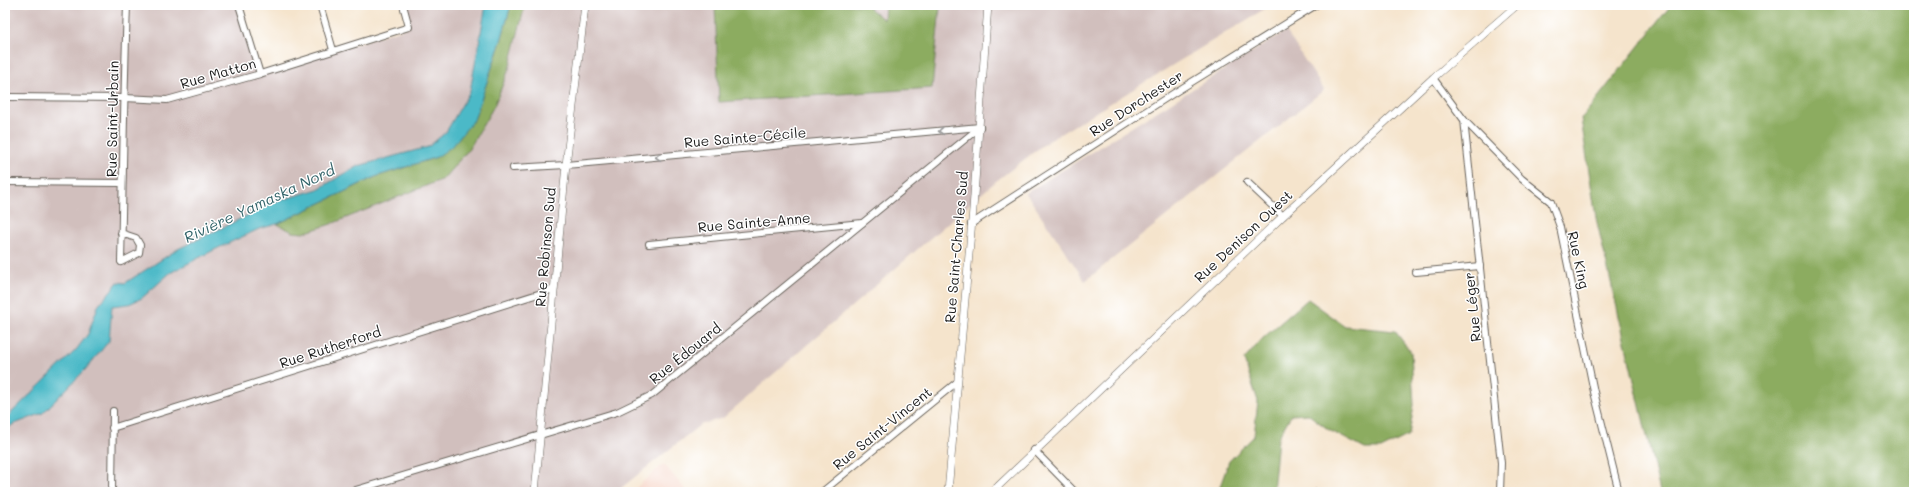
<svg xmlns="http://www.w3.org/2000/svg" width="1919" height="497" font-family="Mali,sans-serif">
<style>
.built{fill:#f6d2c3}
.industrial{fill:#d1bfbd}
.forest{fill:#8cac60;stroke:#54643e}
.water{fill:#4cb9c7;stroke:#346a72}
.lines{fill:none;stroke-linecap:round;stroke-linejoin:round}
.minor-casing{stroke:#68625a;stroke-width:8}
.tertiary-casing{stroke:#68625a;stroke-width:8}
.minor{stroke:#fff;stroke-width:6}
.tertiary{stroke:#fff;stroke-width:7}
.oneway{stroke:#999}
.labels{text-anchor:middle;dominant-baseline:central;stroke-width:3;stroke-linejoin:round;paint-order:stroke}
.street-label{font-size:14px;fill:#1c1c1c;stroke:#fff}
.water-label{font-size:15px;font-style:italic;fill:#326369;stroke:#fff}
</style>
<rect width="100%" height="100%" fill="#fff"/>
<filter id="ink" filterUnits="userSpaceOnUse"><feTurbulence type="fractalNoise" baseFrequency=".025" numOctaves="2"/><feDisplacementMap in="SourceGraphic" scale="8" xChannelSelector="R" yChannelSelector="G"/><feConvolveMatrix kernelMatrix="1 2 1 2 8 2 1 2 1" color-interpolation-filters="sRGB"/></filter>
<filter id="wash" filterUnits="userSpaceOnUse"><feTurbulence type="fractalNoise" baseFrequency=".012" numOctaves="4" result="noise"/><feDisplacementMap in="SourceGraphic" scale="16" xChannelSelector="R" yChannelSelector="G"/><feGaussianBlur stdDeviation="0.9" result="paint"/><feColorMatrix in="noise" values="0 0 0 0 0 0 0 0 0 0 0 0 0 0 0 0 0 1.4 0 .05"/><feComposite in="paint" operator="in"/></filter>
<g filter="url(#wash)">
<rect width="100%" height="100%" fill="#f5e4cc"/>
<path class="built" d="M664 464 687 492H631Z"/>
<g class="industrial">
<path d="M5 5H239L260 74 409 27 403 5H1271L1047 142 995 182 723 418 700 425 616 492H5Z"/>
<path d="M1286 31 1324 90 1085 281 1026 193Z"/>
</g>
<g class="forest">
<path d="M511 5H525L509 69 494 106 469 149 443 179 331 224 303 233 293 232 277 224 375 177 437 157 474 120 501 41Z"/>
<path d="M715 5H866L884 20 885 5H928L940 7 932 88 719 102Z"/>
<path d="M1671 5H1914V492H1660L1596 218 1581 119Z"/>
<path d="M1308 299 1345 326 1395 331 1411 352 1414 405 1409 435 1381 449H1365L1329 430 1308 414 1291 415 1278 438 1273 492H1218L1229 461 1254 436 1258 401 1244 360 1263 338Z"/>
</g>
<path class="water" d="M486 5H511L501 41 474 120 451 147 437 157 375 177 277 224 259 229 214 250 170 273 142 298 129 304 112 306 109 341 85 370 43 413 12 425 5 432V419L76 350 88 334 98 306 118 282 125 283 178 249 275 202 318 189 358 166 428 147 446 132 470 91Z"/>
</g>
<g filter="url(#ink)">
<g class="lines">
<g class="minor-casing">
<g id="minor">
<path d="M239 5 260 74"/>
<path d="M320 5 333 50"/>
<path d="M1433 78 1464 120 1522 179 1551 202 1560 227 1594 392 1619 492"/>
<path d="M5 97 124 98 167 100 260 74 409 27 403 5"/>
<path d="M1464 120 1501 463 1500 492"/>
<path d="M513 168 566 165 980 127"/>
<path d="M5 182 122 183"/>
<path d="M1247 182 1283 216"/>
<path d="M971 224 1174 93 1316 5"/>
<path d="M121 233 136 238 140 245 139 253 121 262C123 177 124 91 127 5"/>
<path d="M649 244 862 223"/>
<path d="M1416 272 1480 266"/>
<path d="M112 428 554 289"/>
<path d="M1034 450 1075 492"/>
<path d="M112 492 113 411"/>
<path d="M349 492 617 412 652 395 980 127"/>
<path d="M822 492 957 382"/>
<path d="M1318 492H1341"/>
</g>
</g>
<g class="tertiary-casing">
<g id="tertiary">
<path d="M535 492 566 165 585 5"/>
<path d="M948 492 973 209 988 5"/>
<path d="M992 492 1283 216 1433 78 1517 5"/>
</g>
</g>
<use href="#minor" class="minor"/>
<use href="#tertiary" class="tertiary"/>
</g>
<defs><path id="oneway-chevron" d="M-2-3.5L2.5 0L-2 3.5" fill="none" stroke-width="1.6" stroke-linecap="round" stroke-linejoin="round"/></defs>
<g class="oneway">
<use href="#oneway-chevron" transform="translate(941 131) rotate(175)"/>
<use href="#oneway-chevron" transform="translate(658 157) rotate(175)"/>
</g>
</g>
<g class="labels">
<g class="street-label">
<text transform="translate(218 73) rotate(-16)">Rue Matton</text>
<text transform="translate(1136 103) rotate(-33)">Rue Dorchester</text>
<text transform="translate(112 119) rotate(-89)">Rue Saint-Urbain</text>
<text transform="translate(745 137) rotate(-5)">Rue Sainte-Cécile</text>
<text transform="translate(754 222) rotate(-5)">Rue Sainte-Anne</text>
<text transform="translate(1243 236) rotate(-43)">Rue Denison Ouest</text>
<text transform="translate(545 247) rotate(-85)">Rue Robinson Sud</text>
<text transform="translate(956 247) rotate(-85)">Rue Saint-Charles Sud</text>
<text transform="translate(1579 260) rotate(78)">Rue King</text>
<text transform="translate(1472 307) rotate(-96)">Rue Léger</text>
<text transform="translate(330 347) rotate(-18)">Rue Rutherford</text>
<text transform="translate(685 353) rotate(-39)">Rue Édouard</text>
<text transform="translate(882 428) rotate(-39)">Rue Saint-Vincent</text>
</g>
<g class="water-label">
<text transform="translate(259 203) rotate(-25)">Rivière Yamaska Nord</text>
</g>
</g>
<rect width="1919" height="497" fill="none" stroke="#fff" stroke-width="20"/>
</svg>
